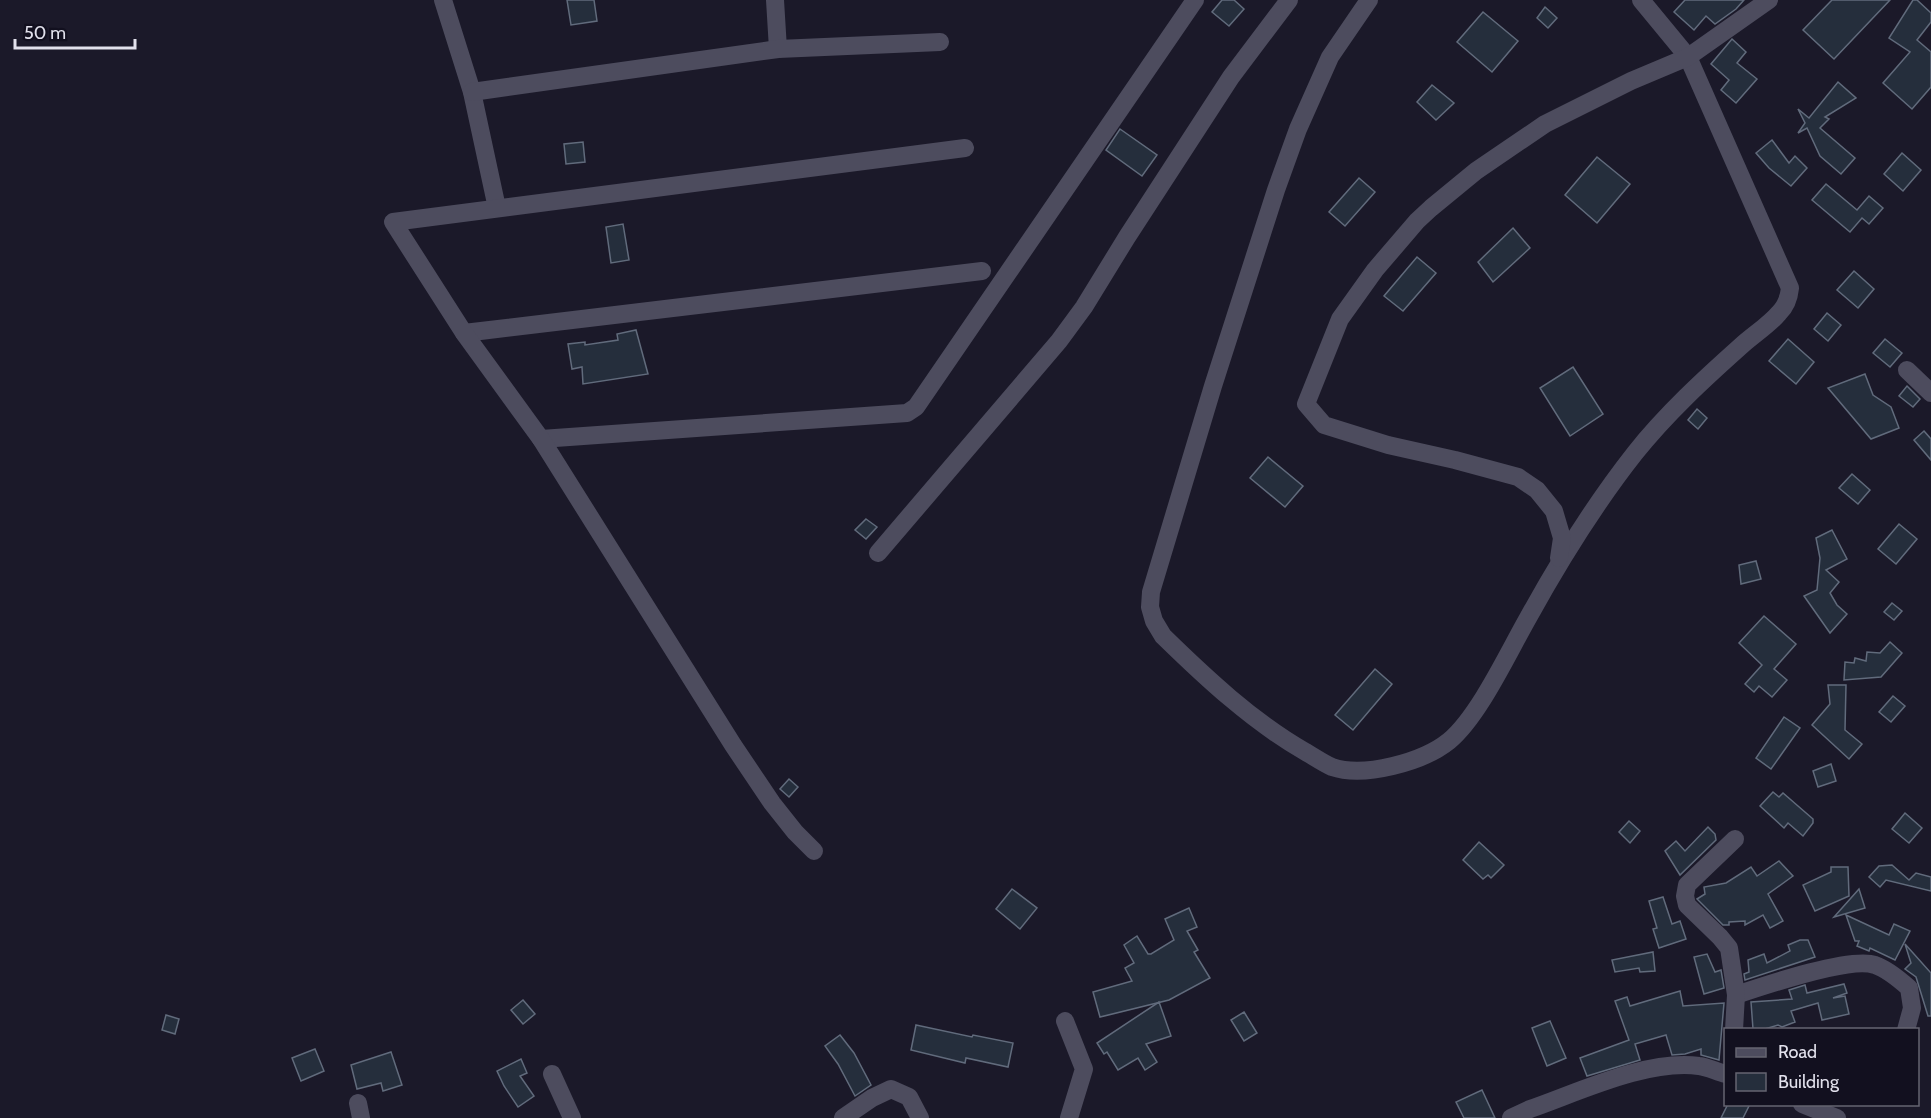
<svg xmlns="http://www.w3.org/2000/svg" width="1931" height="1118" font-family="Cabin,sans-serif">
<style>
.building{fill:#252e3c;stroke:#616b7c;stroke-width:1.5}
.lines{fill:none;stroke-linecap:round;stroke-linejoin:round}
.minor{stroke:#4d4c5e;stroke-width:18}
</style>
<rect width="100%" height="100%" fill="#1b1929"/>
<g class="building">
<path d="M567 0H594L597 21 571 25Z"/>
<path d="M1222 0H1234L1244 9 1229 26 1212 12Z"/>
<path d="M1685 0H1744L1736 9 1715 24 1706 16 1694 30 1674 12Z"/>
<path d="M1832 0H1890L1834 59 1803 30Z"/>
<path d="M1913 0H1917L1931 13V22L1917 40 1931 52V87L1912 109 1883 83 1910 52 1889 38Z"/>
<path d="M1545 7 1557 18 1548 28 1537 18Z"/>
<path d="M1483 12 1518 41 1492 72 1457 42Z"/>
<path d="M1732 39 1746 52 1737 63 1757 79 1736 103 1721 90 1729 80 1711 64Z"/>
<path d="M1838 82 1856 98 1825 117 1829 119 1820 128 1855 158 1841 174 1820 156 1807 128 1798 133 1805 123 1798 109 1809 118Z"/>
<path d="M1432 85 1454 103 1436 120 1417 102Z"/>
<path d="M1120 129 1157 155 1142 176 1106 150Z"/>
<path d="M1772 140 1789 163 1795 156 1807 168 1791 186 1769 168 1756 153Z"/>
<path d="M583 142 585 162 566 164 564 144Z"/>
<path d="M1902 153 1921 170 1903 191 1884 174Z"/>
<path d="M1597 157 1630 184 1597 223 1565 195Z"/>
<path d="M1359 178 1375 192 1345 226 1329 212Z"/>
<path d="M1826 184 1857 210 1869 196 1883 208 1869 224 1862 218 1850 232 1812 200Z"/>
<path d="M623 224 629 260 611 263 606 227Z"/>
<path d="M1513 228 1530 248 1493 282 1478 262Z"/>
<path d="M1417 257 1436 273 1403 311 1384 296Z"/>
<path d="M1854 271 1874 289 1858 308 1837 290Z"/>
<path d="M1827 313 1841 325 1828 341 1814 329Z"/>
<path d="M636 330 648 374 583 384 582 367 572 369 568 344 585 342V345L618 340 617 334Z"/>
<path d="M1788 339 1814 362 1796 384 1769 361Z"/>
<path d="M1885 339 1902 353 1890 367 1873 353Z"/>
<path d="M1573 367 1603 414 1570 436 1540 388Z"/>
<path d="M1865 374 1873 395 1891 407 1899 428 1871 439 1828 388Z"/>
<path d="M1907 386 1920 399 1913 407 1899 396Z"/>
<path d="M1697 409 1707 418 1698 429 1688 420Z"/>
<path d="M1924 431 1931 439V460L1914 440Z"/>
<path d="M1268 457 1303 486 1285 507 1250 478Z"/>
<path d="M1852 474 1870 490 1858 504 1839 488Z"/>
<path d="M866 519 877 527 866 539 855 530Z"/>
<path d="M1899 524 1917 539 1896 564 1878 549Z"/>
<path d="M1832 530 1847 559 1826 570 1839 582 1830 593 1837 605 1847 614 1830 633 1804 596 1817 590 1820 558 1816 538Z"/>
<path d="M1756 561 1761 579 1741 584 1739 565Z"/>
<path d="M1892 603 1902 611 1894 620 1884 612Z"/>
<path d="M1764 616 1796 644 1774 669 1787 680 1772 697 1759 686 1754 692 1745 684 1762 665 1739 643Z"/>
<path d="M1890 642 1902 653 1881 677 1844 680 1845 662 1854 663 1855 658 1866 661 1867 652 1880 653Z"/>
<path d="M1375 669 1392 684 1353 730 1335 715Z"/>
<path d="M1828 685H1846L1845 730 1862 744 1849 759 1812 725 1830 704Z"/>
<path d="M1893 696 1905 706 1891 722 1879 712Z"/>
<path d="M1784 717 1800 728 1771 769 1756 758Z"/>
<path d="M1831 764 1836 781 1818 787 1813 771Z"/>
<path d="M789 779 798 787 789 797 780 789Z"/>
<path d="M1773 792 1779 797 1783 793 1813 819V823L1803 836 1788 823 1784 828 1760 806Z"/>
<path d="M1905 813 1922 828 1909 843 1892 829Z"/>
<path d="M1629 821 1640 831 1630 843 1619 832Z"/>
<path d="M1708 827 1715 834 1716 840 1680 875 1665 851 1676 841 1685 851Z"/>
<path d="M1479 842 1504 865 1491 878 1488 875 1483 879 1463 860Z"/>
<path d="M1779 861 1793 876 1768 894 1783 921 1770 928 1763 915 1745 925V921L1729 922V925H1723L1697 899 1705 894 1704 887 1726 883 1751 867 1757 876Z"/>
<path d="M1892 865 1909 880 1916 873 1931 877V891L1886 880 1880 887 1869 877 1879 866Z"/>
<path d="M1831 867H1848L1849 896 1815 911 1803 885 1831 872Z"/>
<path d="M1012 889 1037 908 1020 929 996 909Z"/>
<path d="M1859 889 1865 908 1834 917Z"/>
<path d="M1663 897 1672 924 1680 921 1686 939 1659 948 1653 929 1657 928 1649 901Z"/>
<path d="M1189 908 1197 927 1187 931 1198 950 1194 952 1210 978 1169 1000 1100 1017 1093 992 1132 981 1125 968 1134 963 1124 945 1137 936 1148 954H1151L1174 940 1165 919Z"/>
<path d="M1846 915 1889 935 1894 924 1910 931 1895 960 1870 948 1869 951 1857 946 1859 941H1855Z"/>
<path d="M1800 940H1808L1815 957 1745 980 1744 974 1749 972 1748 960 1764 954 1767 963 1790 951 1788 945Z"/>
<path d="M1905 944 1931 973V1016H1928L1916 977 1905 969 1911 963Z"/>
<path d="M1653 952 1655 971 1640 972 1639 968 1615 972 1612 960Z"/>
<path d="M1707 954 1715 972 1721 970 1724 988 1704 994 1694 957Z"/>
<path d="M1844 984 1847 993 1833 998 1845 996 1849 1014 1822 1020 1818 1003 1791 1011 1795 1022 1782 1027 1778 1025 1765 1029H1753L1751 1002 1792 999 1789 990 1805 985 1807 993Z"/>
<path d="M1680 991 1683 1006 1724 1003 1719 1060 1701 1055V1049L1685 1054 1672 1055 1666 1035 1635 1044 1640 1060 1587 1076 1580 1058 1629 1040 1615 1001 1627 997 1630 1006Z"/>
<path d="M523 1000 535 1014 523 1024 511 1010Z"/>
<path d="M1159 1002 1171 1036 1146 1044 1157 1062 1145 1070 1138 1058 1118 1070 1107 1052 1104 1054 1097 1043Z"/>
<path d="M1244 1012 1257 1033 1244 1041 1231 1020Z"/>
<path d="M166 1015 179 1019 175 1034 162 1030Z"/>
<path d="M1550 1021 1566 1058 1547 1066 1532 1028Z"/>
<path d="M916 1025 972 1037 973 1035 1013 1043 1008 1067 966 1058 965 1063 911 1050Z"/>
<path d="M840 1035 854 1053 871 1085 855 1096 838 1064 825 1046Z"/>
<path d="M315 1049 324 1071 301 1081 292 1058Z"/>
<path d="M391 1052 402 1085 383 1091 381 1083 357 1089 351 1065Z"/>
<path d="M521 1059 527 1073 520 1076 534 1096 518 1107 504 1086 497 1071Z"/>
<path d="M1482 1090 1495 1118H1464L1456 1102Z"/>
<path d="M1728 1104H1750L1743 1118H1721Z"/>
</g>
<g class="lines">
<g class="minor">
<path d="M443 0 472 92 497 208"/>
<path d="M775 0 778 49"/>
<path d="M1369 0 1330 57 1298 129 1276 190 1213 386 1151 592 1150 607 1154 621 1163 636C1206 678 1252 721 1304 751 1313 756 1323 763 1332 767 1364 778 1423 762 1449 741 1479 716 1508 653 1528 618 1560 560 1594 505 1635 453 1666 414 1704 379 1741 346 1753 335 1769 325 1779 313 1786 306 1789 298 1790 288L1688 57 1641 0"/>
<path d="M472 92 778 49 940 42"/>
<path d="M464 333 982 271"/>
<path d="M1907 370 1931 393"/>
<path d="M541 439 907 413 916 407 1195 0"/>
<path d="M878 553 1059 341 1084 307 1127 237 1231 77 1289 0"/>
<path d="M1559 558 1562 538 1554 511 1537 490 1518 477 1455 460 1388 445 1324 425 1306 404 1340 319 1375 270 1417 221 1431 208 1476 171 1545 124 1631 81 1688 57 1769 0"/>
<path d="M814 851 795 832 772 803 733 745 541 439 464 333 393 222 965 148"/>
<path d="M1736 995C1763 986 1851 956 1875 965 1887 969 1900 980 1909 988L1912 1008 1906 1030"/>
<path d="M1065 1021 1084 1069 1069 1118"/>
<path d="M1734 1030 1736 995 1729 948 1720 937 1687 905 1685 896 1687 885 1735 839"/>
<path d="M552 1074 572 1118"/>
<path d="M358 1103 361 1118"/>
<path d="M1802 1104 1837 1118"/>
<path d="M843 1118 872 1098 891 1089 909 1097 920 1118"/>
<path d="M1511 1118 1530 1109C1579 1092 1647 1059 1699 1066 1708 1067 1717 1072 1726 1074"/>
</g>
</g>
<rect x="1724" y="1028" width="195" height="78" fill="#12101f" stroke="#656471" stroke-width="1.5"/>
<rect x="1736" y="1048" width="30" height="9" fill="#4d4c5e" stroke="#656471" stroke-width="1.5"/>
<text x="1778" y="1058" font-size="18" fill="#e2e1ec">Road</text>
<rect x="1736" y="1073" width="30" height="18" fill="#252e3c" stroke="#656471" stroke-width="1.5"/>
<text x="1778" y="1088" font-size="18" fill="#e2e1ec">Building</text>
<path d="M15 39v9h120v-9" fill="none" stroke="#e2e1ec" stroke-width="3"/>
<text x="24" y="39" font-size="18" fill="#e2e1ec" stroke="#12101f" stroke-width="4.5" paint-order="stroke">50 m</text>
</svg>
